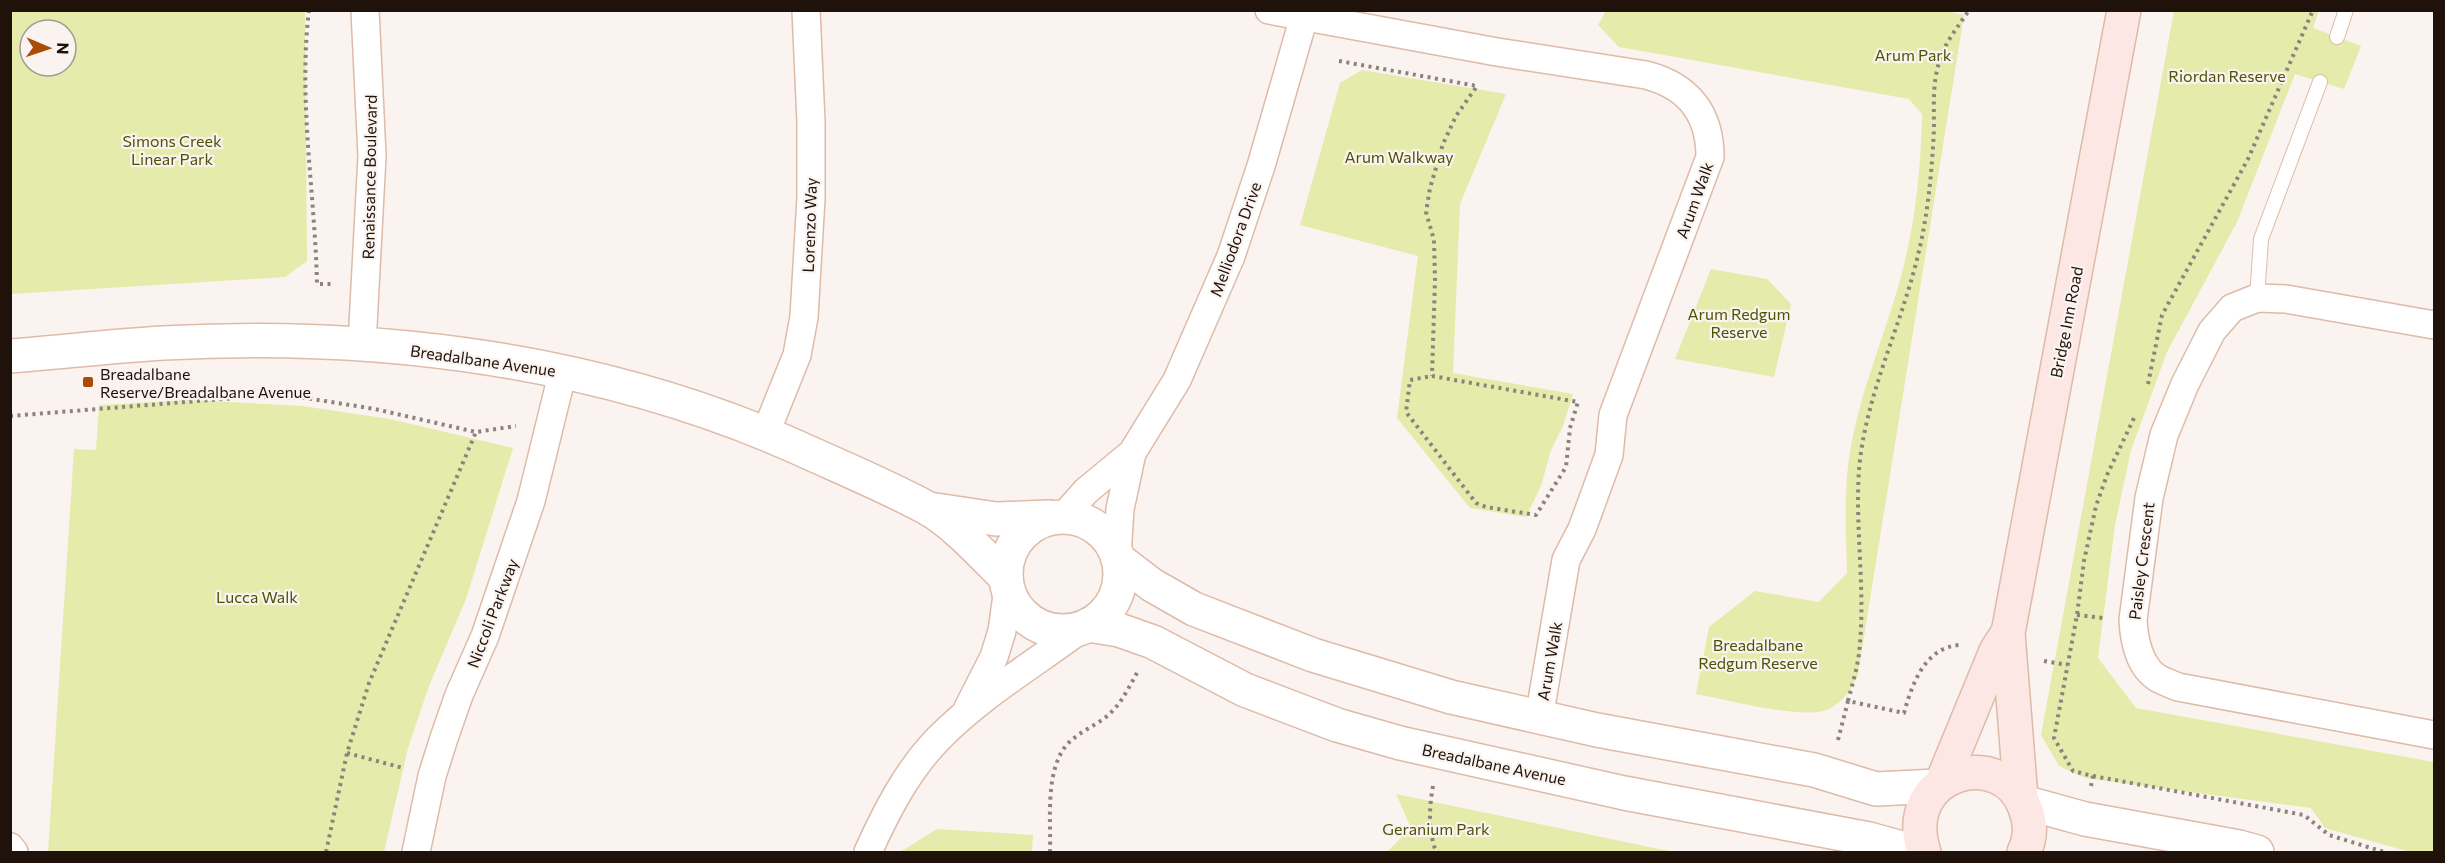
<svg xmlns="http://www.w3.org/2000/svg" width="2445" height="863" font-family="Commissioner,sans-serif">
<style>
.green{fill:#e5ebaa;fill-rule:evenodd}
.lines{fill:none;stroke-linecap:round;stroke-linejoin:round}
.service-casing{stroke:#debba7;stroke-width:16}
.minor-casing{stroke:#debba7;stroke-width:30}
.tertiary-casing{stroke:#debba7;stroke-width:36}
.secondary-casing{stroke:#debba7;stroke-width:36}
.path{stroke:#8d837e;stroke-width:4;stroke-dasharray:3 4.5;stroke-linecap:butt}
.service{stroke:#fff;stroke-width:14}
.minor{stroke:#fff;stroke-width:27}
.tertiary{stroke:#fff;stroke-width:33}
.secondary{stroke:#fce7e4;stroke-width:33}
.poi-dot{fill:#ac4b08;stroke:#fbf3ef;stroke-width:2}
.labels{text-anchor:middle;dominant-baseline:central;stroke-width:4.5;stroke-linejoin:round;paint-order:stroke}
.park-label{font-size:16px;fill:#4e5204;stroke:#fbf3ef}
.street-label{font-size:16px;fill:#1e120b;stroke:#fbf3ef}
.poi-label{font-size:16px;fill:#1e120b;stroke:#fbf3ef;text-anchor:start}
</style>
<rect width="100%" height="100%" fill="#fbf3ef"/>
<g class="green">
<path d="M11 10 305 11 307 261 285 277 11 294ZM30 30H66V66H30Z"/>
<path d="M1606 11 1941 10 1964 15 1858 674C1852 689 1844 701 1829 709 1805 721 1725 699 1696 694L1709 627 1755 591 1819 602 1847 573C1846 531 1843 488 1851 446 1862 387 1884 337 1900 280 1915 226 1921 171 1922 114L1909 99 1619 47 1598 25Z"/>
<path d="M2174 11H2319L2313 28 2361 46 2344 89 2295 74 2237 222 2167 352 2131 450 2115 525 2098 658 2136 708 2434 762V852H2410L2325 828 2311 808 2085 778 2059 766 2041 735Z"/>
<path d="M1362 70 1506 94 1460 204 1453 373 1573 394 1563 426 1551 450 1541 486 1526 517 1470 508 1397 418 1418 256 1300 225 1340 83Z"/>
<path d="M1711 269 1767 279 1791 304 1774 377 1675 359Z"/>
<path d="M190 400 302 406 390 419 513 448 466 599 429 686 408 748 384 852H48L74 449 96 450 99 405Z"/>
<path d="M1396 794 1654 848 1675 852H1387L1411 828Z"/>
<path d="M937 829 1033 835 1032 852H900Z"/>
</g>
<g class="lines">
<g class="service-casing">
<g id="service">
<path d="M2337 37 2346 10"/>
<path d="M2257 298 2261 239 2320 82"/>
</g>
</g>
<g class="minor-casing">
<g id="minor">
<path d="M1269 10 1497 52 1646 75C1688 86 1710 113 1710 157L1613 415 1609 455 1582 529 1566 560 1539 718"/>
<path d="M2434 325 2286 299 2257 298 2232 308 2212 331 2185 384 2164 435 2149 498 2133 620C2134 639 2139 665 2156 677 2162 681 2171 684 2178 687L2434 735"/>
<path d="M362 344 372 156 365 10"/>
<path d="M766 432 797 355 804 317 811 198V122L806 10"/>
<path d="M1064 516 1086 491 1132 453 1177 380 1231 256 1261 166 1306 10"/>
<path d="M1117 556 1120 509 1132 453"/>
<path d="M968 708 994 657 1002 631 1008 588"/>
<path d="M10 847 14 852"/>
<path d="M416 852 432 776 444 738 459 695 485 636 531 501 563 371"/>
<path d="M868 852C886 812 907 771 938 739 981 695 1036 663 1085 626"/>
</g>
</g>
<g class="tertiary-casing">
<g id="tertiary">
<path d="M10 356C61 352 112 346 163 343 384 331 611 361 812 454 850 471 890 488 927 508 954 523 984 556 1006 578"/>
<path d="M929 509 996 519 1049 517"/>
<circle cx="1063" cy="574" r="57"/>
<path d="M1118 559 1152 585 1194 609 1313 655 1451 697 1597 730 1814 770 1876 789 1937 786"/>
<path d="M1088 625 1119 630 1153 642 1245 690 1337 725 1400 743 1624 793 1869 839 1916 852"/>
<path d="M2023 802 2085 819 2239 847 2257 852"/>
</g>
</g>
<g class="secondary-casing">
<g id="secondary">
<path d="M1942 782 1996 651 2007 634"/>
<path d="M2021 798 2008 633 2124 10"/>
<path d="M1924 852C1898 772 2003 744 2025 808 2031 823 2031 838 2024 852"/>
</g>
</g>
<g class="path">
<path d="M309 10C298 101 315 193 317 284H333"/>
<path d="M1339 61 1477 86 1456 116 1443 144 1430 188 1426 212 1434 240 1435 280 1432 376"/>
<path d="M1432 376 1578 402 1570 428 1566 467 1536 515 1486 507 1476 503 1406 412 1410 380Z"/>
<path d="M2148 384 2162 315 2248 159 2313 10"/>
<path d="M10 416 248 397 306 398 375 409 476 432 516 426"/>
<path d="M2077 615 2103 618"/>
<path d="M2044 661 2067 665"/>
<path d="M1848 701C1853 682 1859 663 1860 643 1865 585 1855 528 1859 470 1865 396 1901 327 1918 255 1928 215 1932 170 1934 129 1934 105 1932 80 1941 57 1947 39 1959 26 1969 10"/>
<path d="M1838 740 1848 701 1904 713C1912 684 1925 647 1960 645"/>
<path d="M347 753 403 768"/>
<path d="M2093 776 2304 815 2329 835 2384 852"/>
<path d="M1433 786C1429 809 1428 829 1436 852"/>
<path d="M2091 786 2093 776 2073 771 2054 738 2077 615 2084 561 2096 506 2107 475 2134 418"/>
<path d="M326 852 347 753 369 683 476 432"/>
<path d="M1050 852C1051 821 1045 774 1065 747 1075 734 1093 727 1106 717 1121 705 1129 687 1138 671"/>
</g>
<use href="#service" class="service"/>
<use href="#minor" class="minor"/>
<use href="#tertiary" class="tertiary"/>
<use href="#secondary" class="secondary"/>
</g>
<rect class="poi-dot" x="82" y="376" width="12" height="12" rx="3"/>
<g class="labels">
<g class="park-label">
<text x="1913" y="54">Arum Park</text>
<text x="2227" y="75">Riordan Reserve</text>
<text x="172" y="140">Simons Creek<tspan x="172" dy="18">Linear Park</tspan></text>
<text x="1399" y="156">Arum Walkway</text>
<text x="1739" y="313">Arum Redgum<tspan x="1739" dy="18">Reserve</tspan></text>
<text x="257" y="596">Lucca Walk</text>
<text x="1758" y="644">Breadalbane<tspan x="1758" dy="18">Redgum Reserve</tspan></text>
<text x="1436" y="828">Geranium Park</text>
</g>
<g class="street-label">
<text transform="translate(369 177) rotate(-89)">Renaissance Boulevard</text>
<text transform="translate(1694 200) rotate(-70)">Arum Walk</text>
<text transform="translate(809 225) rotate(-88)">Lorenzo Way</text>
<text transform="translate(1235 239) rotate(-70)">Melliodora Drive</text>
<text transform="translate(2066 322) rotate(-79)">Bridge Inn Road</text>
<text transform="translate(483 360) rotate(8)">Breadalbane Avenue</text>
<text transform="translate(2141 561) rotate(-83)">Paisley Crescent</text>
<text transform="translate(492 613) rotate(-69)">Niccoli Parkway</text>
<text transform="translate(1549 661) rotate(-80)">Arum Walk</text>
<text transform="translate(1494 764) rotate(12)">Breadalbane Avenue</text>
</g>
<g class="poi-label">
<text x="100" y="373">Breadalbane<tspan x="100" dy="18">Reserve/Breadalbane Avenue</tspan></text>
</g>
</g>
<rect width="2445" height="863" fill="none" stroke="#1e120b" stroke-width="24"/>
<g transform="translate(48 48) rotate(92)"><circle r="28" fill="#fbf3ef" stroke="#a39994" stroke-width="1.5"/>
<path d="M0-4.5L10 22L0 15L-10 22Z" fill="#ac4b08"/>
<text y="-9" font-size="16" font-weight="bold" text-anchor="middle" fill="#1e120b">N</text>
</g>
</svg>
